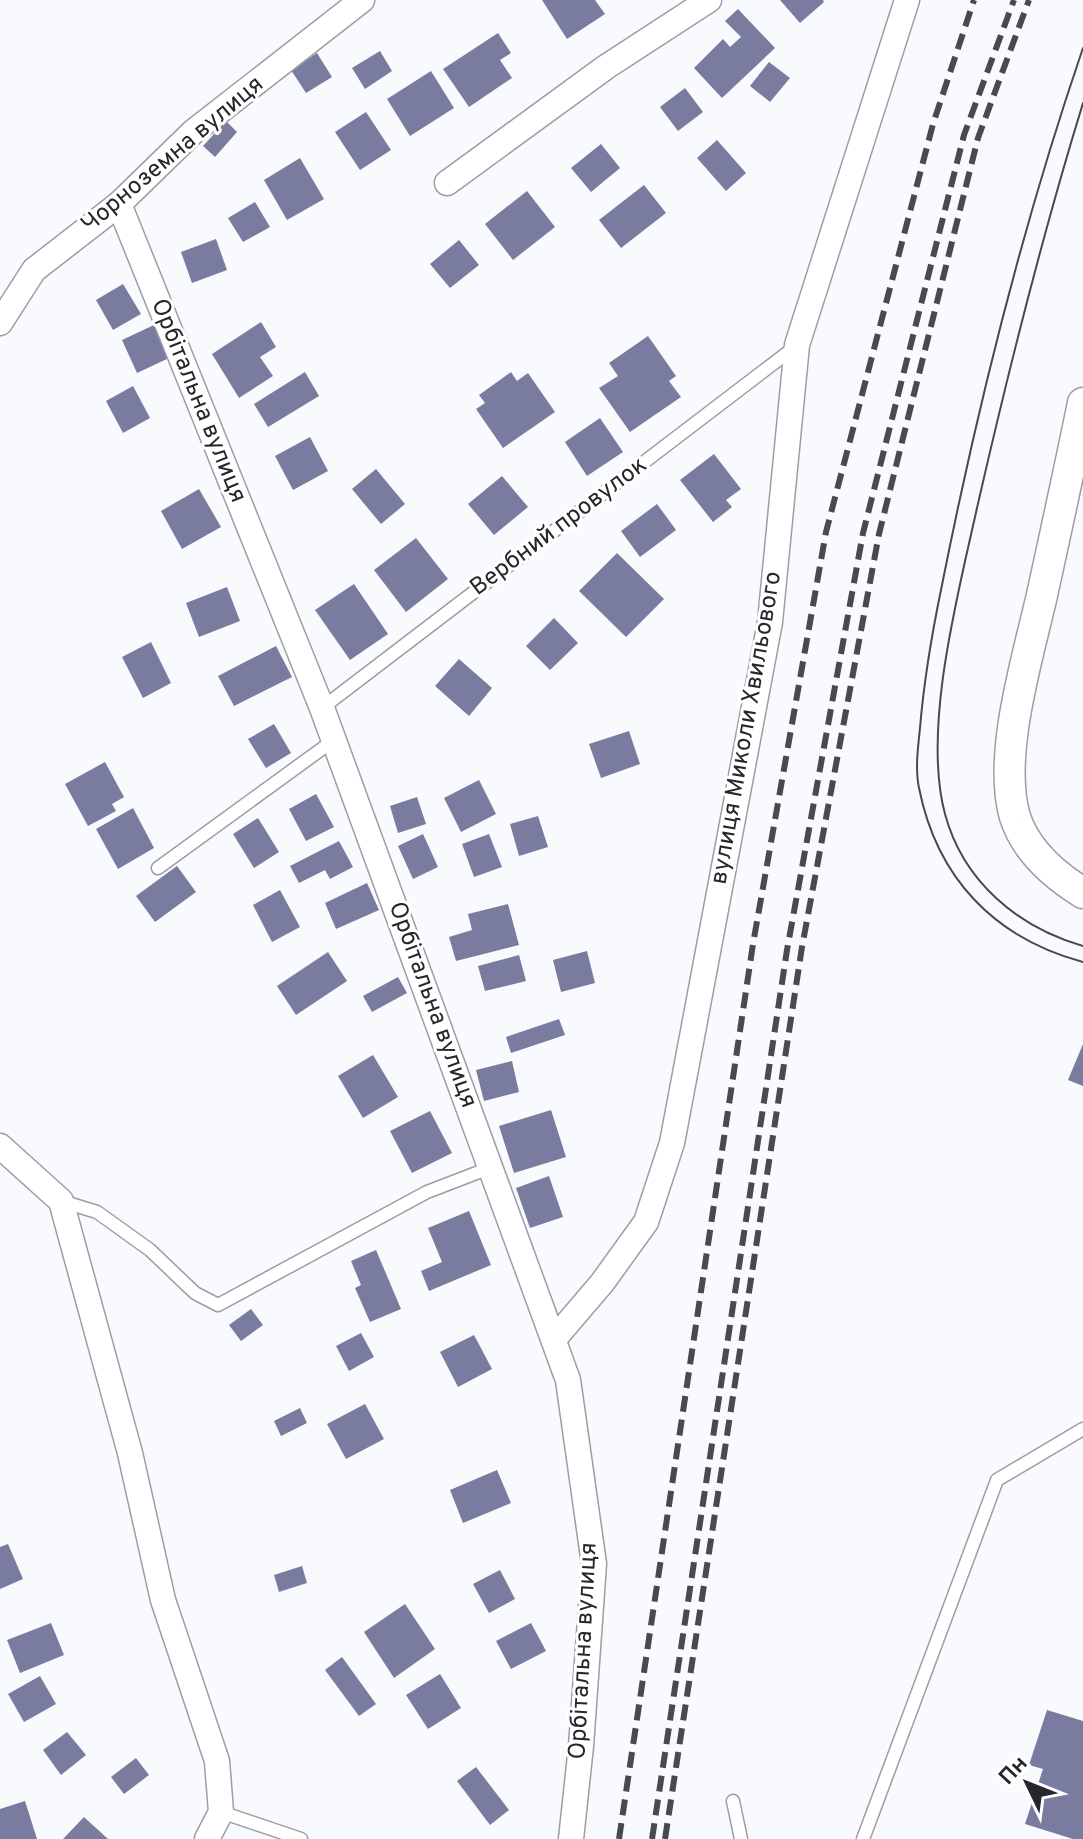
<svg xmlns="http://www.w3.org/2000/svg" width="1083" height="1839" font-family="Overpass,sans-serif">
<style>
.building{fill:#797b9f}
.lines{fill:none;stroke-linecap:round;stroke-linejoin:round}
.service-casing{stroke:#9c9da7;stroke-width:15}
.minor-casing{stroke:#9c9da7;stroke-width:27}
.tertiary-casing{stroke:#9c9da7;stroke-width:33}
.service{stroke:#fff;stroke-width:12}
.minor{stroke:#fff;stroke-width:24}
.tertiary{stroke:#fff;stroke-width:30}
.tram{stroke:#494a4e;stroke-width:2}
.rail{stroke:#494a4e;stroke-width:6;stroke-dasharray:16 8;stroke-linecap:butt}
.labels{text-anchor:middle;dominant-baseline:central;stroke-width:6;stroke-linejoin:round;paint-order:stroke}
.street-label{font-size:24px;fill:#26272b;stroke:#fff}
</style>
<rect width="100%" height="100%" fill="#f9fafe"/>
<g class="building">
<path d="M542 0H595L605 14 567 39Z"/>
<path d="M780 0H823L824 2 800 23Z"/>
<path d="M738 9 775 48 722 98 694 68 723 39 730 47 741 37 725 21Z"/>
<path d="M498 33 511 53 500 60 512 78 469 107 443 69Z"/>
<path d="M380 51 392 71 365 89 352 68Z"/>
<path d="M317 53 332 77 306 93 291 70Z"/>
<path d="M769 62 790 78 770 102 750 86Z"/>
<path d="M431 71 454 108 410 136 387 99Z"/>
<path d="M685 88 703 112 678 131 660 107Z"/>
<path d="M366 112 391 150 360 170 335 132Z"/>
<path d="M226 121 237 132 215 157 203 146Z"/>
<path d="M717 140 746 173 726 191 697 158Z"/>
<path d="M601 144 620 168 591 192 571 168Z"/>
<path d="M300 158 324 199 287 220 264 180Z"/>
<path d="M644 185 666 213 621 248 599 220Z"/>
<path d="M527 191 555 227 513 260 485 224Z"/>
<path d="M255 202 270 227 243 242 228 218Z"/>
<path d="M216 239 227 270 192 283 181 252Z"/>
<path d="M459 240 479 265 450 288 430 264Z"/>
<path d="M123 284 141 314 113 330 96 300Z"/>
<path d="M261 322 276 347 260 357 273 376 239 398 212 354Z"/>
<path d="M154 325 169 358 137 373 122 340Z"/>
<path d="M648 336 676 376 669 381 681 397 630 432 599 388 618 376 609 363Z"/>
<path d="M305 372 319 396 268 427 254 404Z"/>
<path d="M511 372 517 381 528 373 555 412 503 448 476 409 485 403 479 395Z"/>
<path d="M133 386 150 418 123 433 106 401Z"/>
<path d="M600 418 623 452 587 476 565 442Z"/>
<path d="M310 437 328 471 293 490 275 456Z"/>
<path d="M714 454 741 489 726 500 732 507 713 522 680 480Z"/>
<path d="M376 469 405 504 381 524 352 489Z"/>
<path d="M502 476 528 507 494 535 468 504Z"/>
<path d="M199 489 221 527 182 549 161 511Z"/>
<path d="M657 504 676 530 640 557 621 531Z"/>
<path d="M416 538 448 579 406 612 374 570Z"/>
<path d="M617 553 664 599 626 637 579 591Z"/>
<path d="M354 584 388 634 350 660 315 610Z"/>
<path d="M227 587 240 621 199 637 186 603Z"/>
<path d="M554 618 578 643 550 670 526 646Z"/>
<path d="M151 642 171 683 143 698 122 657Z"/>
<path d="M276 646 292 677 234 706 218 676Z"/>
<path d="M459 659 492 688 469 716 435 686Z"/>
<path d="M274 724 291 753 266 768 248 739Z"/>
<path d="M629 731 640 764 601 778 589 744Z"/>
<path d="M105 762 124 797 112 804 116 811 88 826 65 784Z"/>
<path d="M479 780 496 814 461 832 444 798Z"/>
<path d="M316 794 334 827 306 841 289 809Z"/>
<path d="M417 797 426 824 398 833 390 806Z"/>
<path d="M133 808 154 848 118 869 96 829Z"/>
<path d="M538 816 548 847 519 856 510 824Z"/>
<path d="M258 818 279 852 254 868 233 834Z"/>
<path d="M423 834 438 867 413 879 398 846Z"/>
<path d="M489 834 502 867 474 877 462 844Z"/>
<path d="M339 841 353 867 330 879 325 870 299 883 290 866Z"/>
<path d="M177 866 196 892 155 922 136 896Z"/>
<path d="M367 883 379 910 336 929 325 903Z"/>
<path d="M280 890 300 927 272 942 253 905Z"/>
<path d="M508 904 519 945 456 961 449 937 472 930 468 914Z"/>
<path d="M587 951 595 983 561 992 553 960Z"/>
<path d="M328 952 347 981 296 1015 277 986Z"/>
<path d="M519 955 526 981 485 991 478 966Z"/>
<path d="M398 977 407 993 372 1012 363 996Z"/>
<path d="M559 1019 565 1035 511 1053 506 1037Z"/>
<path d="M1083 1044V1086L1068 1080Z"/>
<path d="M373 1055 398 1097 363 1118 338 1076Z"/>
<path d="M512 1061 519 1092 484 1101 476 1070Z"/>
<path d="M551 1110 566 1157 514 1173 499 1126Z"/>
<path d="M430 1111 452 1153 412 1173 390 1131Z"/>
<path d="M549 1176 563 1217 530 1228 516 1188Z"/>
<path d="M469 1211 491 1265 429 1291 421 1271 442 1262 428 1228Z"/>
<path d="M376 1250 401 1309 370 1322 355 1288 361 1285 351 1261Z"/>
<path d="M251 1309 263 1325 241 1341 229 1325Z"/>
<path d="M361 1333 374 1357 349 1371 336 1346Z"/>
<path d="M474 1335 492 1369 458 1387 440 1352Z"/>
<path d="M365 1404 384 1439 346 1459 327 1424Z"/>
<path d="M300 1408 307 1423 281 1436 274 1421Z"/>
<path d="M497 1470 511 1503 463 1523 450 1490Z"/>
<path d="M8 1544 23 1579 0 1589V1547Z"/>
<path d="M302 1566 307 1583 279 1592 274 1575Z"/>
<path d="M500 1570 515 1599 489 1613 473 1584Z"/>
<path d="M405 1604 435 1649 394 1678 364 1632Z"/>
<path d="M51 1623 64 1655 20 1673 7 1640Z"/>
<path d="M531 1623 546 1651 511 1669 496 1641Z"/>
<path d="M342 1657 376 1704 359 1716 325 1670Z"/>
<path d="M440 1674 461 1708 428 1729 406 1695Z"/>
<path d="M40 1676 56 1704 24 1722 8 1694Z"/>
<path d="M1047 1710 1083 1721V1839H1073L1025 1824 1043 1769 1029 1765Z"/>
<path d="M67 1732 86 1755 61 1775 43 1750Z"/>
<path d="M136 1758 149 1775 124 1794 111 1777Z"/>
<path d="M476 1767 509 1810 490 1825 457 1781Z"/>
<path d="M25 1801 37 1839H0V1809Z"/>
<path d="M84 1817 108 1839H63Z"/>
</g>
<g class="lines">
<g class="service-casing">
<g id="service">
<path d="M322 708 795 347"/>
<path d="M158 868 334 740"/>
<path d="M61 1201 97 1212 150 1250 195 1293 218 1305 427 1192 492 1167"/>
<path d="M733 1801 741 1839"/>
<path d="M221 1812 301 1839"/>
<path d="M863 1839 997 1480 1083 1429"/>
</g>
</g>
<g class="minor-casing">
<g id="minor">
<path d="M447 183 606 67 709 0"/>
<path d="M119 204 322 708 568 1380 594 1564 581 1746 571 1839"/>
<path d="M0 323 34 270 119 204 193 132 362 0"/>
<path d="M0 1146 61 1201 130 1453 163 1600 217 1761 221 1812 207 1839"/>
<path d="M555 1338 602 1283 646 1222 672 1143 770 622 797 345 907 0"/>
</g>
</g>
<g class="tertiary-casing">
<path id="tertiary" d="M1083 403C1070 467 1056 531 1042 595 1028 657 997 756 1015 817 1026 851 1054 875 1083 893"/>
</g>
<use href="#service" class="service"/>
<use href="#minor" class="minor"/>
<use href="#tertiary" class="tertiary"/>
<g class="tram">
<path d="M1083 48C1023 223 978 404 942 585 932 633 924 679 920 728 918 747 915 769 919 788 937 878 994 938 1083 962"/>
<path d="M1083 103C1042 236 1008 372 977 508 958 594 922 729 945 814 963 881 1017 927 1083 946"/>
</g>
<g class="rail">
<path d="M619 1839 753 944 826 532 933 124 974 0"/>
<path d="M652 1839 787 950 863 533 964 135 1014 0"/>
<path d="M665 1839 802 947 879 534 978 138 1029 0"/>
</g>
</g>
<g class="labels">
<g class="street-label">
<text transform="translate(173 155) rotate(-40)">Чорноземна вулиця</text>
<text transform="translate(198 401) rotate(68)">Орбітальна вулиця</text>
<text transform="translate(559 527) rotate(-37)">Вербний провулок</text>
<text transform="translate(747 728) rotate(-80)">вулиця Миколи Хвильового</text>
<text transform="translate(432 1005) rotate(70)">Орбітальна вулиця</text>
<text transform="translate(584 1651) rotate(-87)">Орбітальна вулиця</text>
</g>
</g>
<g transform="translate(1027 1783) rotate(313)" stroke="#ffffff" stroke-width="6" paint-order="stroke">
<path d="M0-6L14 30L0 20L-14 30Z" fill="#26272b"/>
<text y="-12" font-size="22" font-weight="bold" text-anchor="middle" fill="#26272b">Пн</text>
</g>
</svg>
